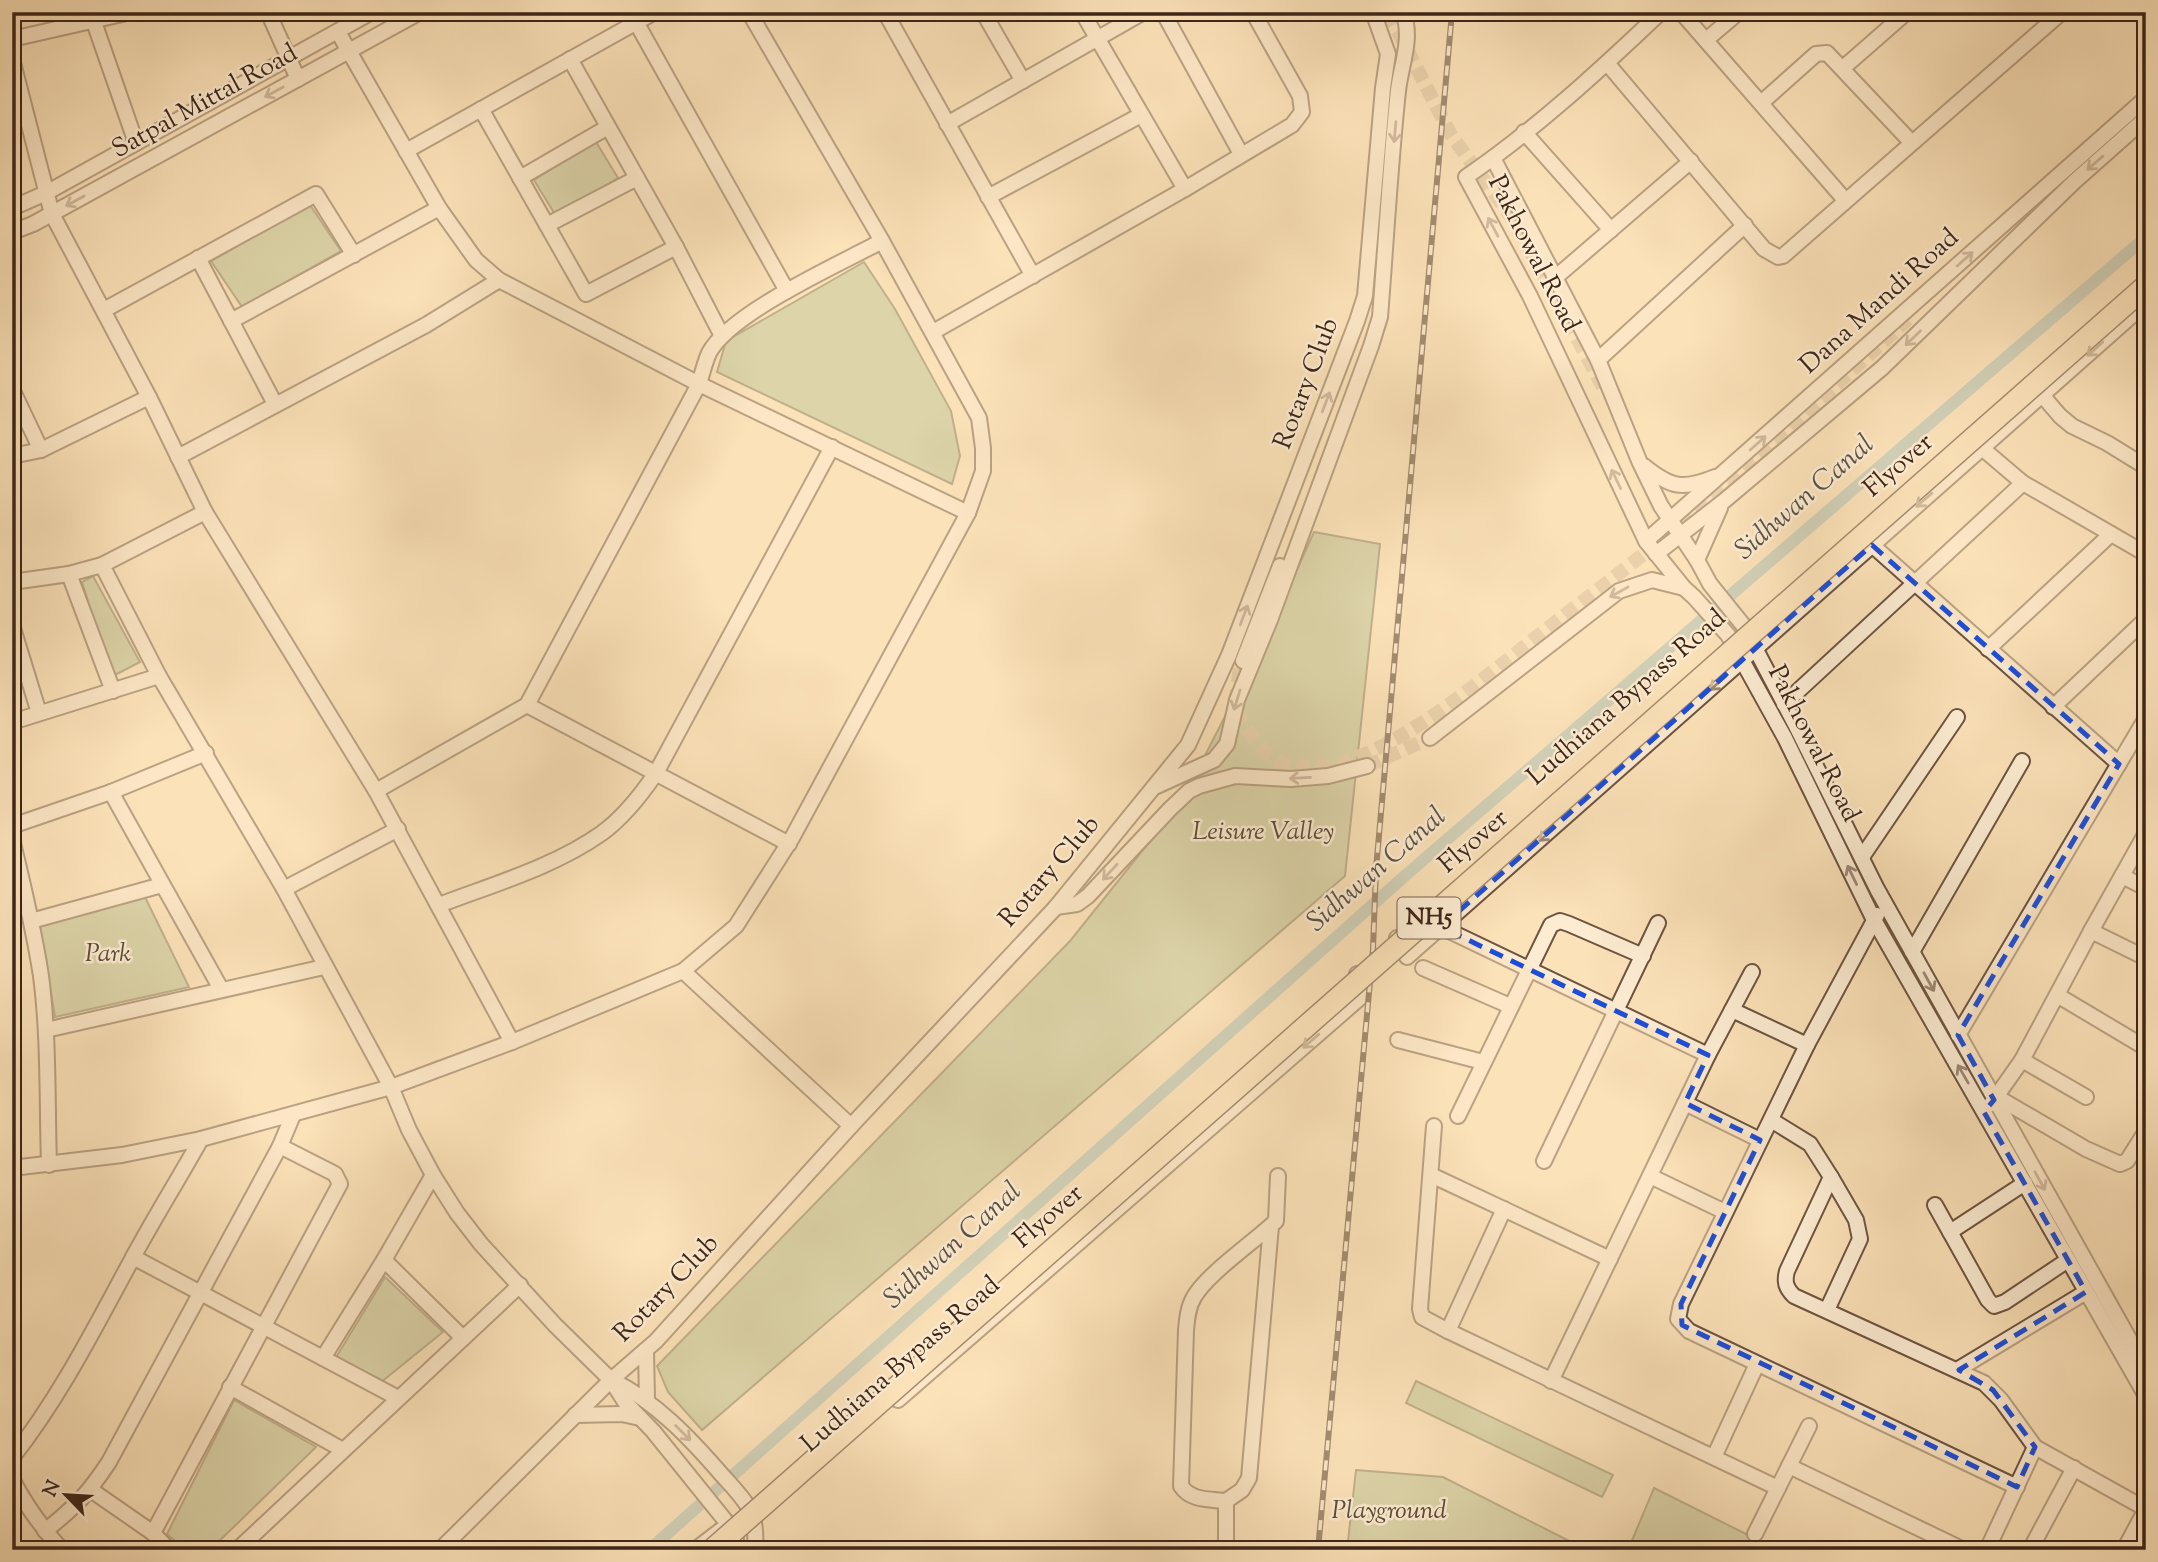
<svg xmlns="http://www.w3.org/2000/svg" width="2158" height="1562" font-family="'Sorts Mill Goudy',serif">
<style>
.green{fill:#b9c494;stroke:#7b7456;stroke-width:2}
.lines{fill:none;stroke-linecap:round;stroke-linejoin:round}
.canal{stroke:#a1bcb6;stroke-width:12}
.minor-tunnel{stroke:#d6bc99;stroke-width:14;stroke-dasharray:14 7;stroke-linecap:butt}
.minor-casing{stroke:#6d5440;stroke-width:18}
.minor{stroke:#fdecd2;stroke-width:14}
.rail-casing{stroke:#3d2518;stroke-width:6}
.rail{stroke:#fdecd2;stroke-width:3.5;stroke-dasharray:10;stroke-linecap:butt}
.highway-bridge-casing{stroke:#3d2518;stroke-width:24;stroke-linecap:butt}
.highway-bridge{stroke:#fce2b9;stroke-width:21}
.oneway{stroke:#9d8875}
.marked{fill:none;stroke:#1d4ed8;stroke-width:5;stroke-dasharray:14 9;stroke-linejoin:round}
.labels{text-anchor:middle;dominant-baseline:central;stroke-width:5;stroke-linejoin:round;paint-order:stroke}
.shield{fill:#fdecd2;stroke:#776150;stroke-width:2}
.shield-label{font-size:24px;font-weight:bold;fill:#3d2518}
.street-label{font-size:26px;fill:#3d2518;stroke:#fdecd2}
.park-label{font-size:26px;font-style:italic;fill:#5c4d37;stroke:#fdecd2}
.water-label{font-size:28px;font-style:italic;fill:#5b5247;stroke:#fdecd2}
</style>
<rect width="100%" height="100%" fill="#fce2b9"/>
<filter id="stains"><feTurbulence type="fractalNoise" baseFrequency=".00286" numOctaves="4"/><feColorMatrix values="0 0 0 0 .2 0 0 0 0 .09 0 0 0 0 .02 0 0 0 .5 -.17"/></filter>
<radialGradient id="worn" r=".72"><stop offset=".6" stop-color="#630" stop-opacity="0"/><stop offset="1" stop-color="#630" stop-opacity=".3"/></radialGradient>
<g class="green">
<path d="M596 142 618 178 556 216 534 180Z"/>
<path d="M310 205 341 251 242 307 211 261Z"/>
<path d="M864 262 895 309 951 411 960 456 952 484 717 372 726 341Z"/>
<path d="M1314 532 1380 544 1345 876 702 1430 668 1392 657 1366 1070 941 1180 804 1271 627Z"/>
<path d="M93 576 140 662 111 677 82 582Z"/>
<path d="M143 893 189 987 55 1017 39 921Z"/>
<path d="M385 1277 443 1332 380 1383 335 1359Z"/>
<path d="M1416 1381 1613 1475 1602 1497 1406 1403Z"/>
<path d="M234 1400 316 1447 210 1550H185L167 1534Z"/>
<path d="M1356 1470 1443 1477 1587 1550H1347Z"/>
<path d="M1654 1488 1778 1550H1628Z"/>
</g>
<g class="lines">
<path class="canal" d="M649 1550 1407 874 2146 237"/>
<g class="minor-tunnel">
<path d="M1388 12 1451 135 1515 222 1603 387"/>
<path d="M1240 669C1233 709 1234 714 1260 746 1277 768 1312 771 1338 764 1406 744 1478 683 1534 639 1582 601 1632 565 1679 525 1757 459 1832 388 1908 319"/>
<path d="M1367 766 1430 738"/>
</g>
<g class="minor-casing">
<g id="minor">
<path d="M268 12 298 79"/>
<path d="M885 12 1033 276"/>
<path d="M983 12 1023 81"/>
<path d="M1163 12 1241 154"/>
<path d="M1661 12C1600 70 1536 129 1466 177L1530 296 1646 541 1684 588 1694 597 1728 635 1785 738 1873 918 2146 1396"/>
<path d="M1681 12 1845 200"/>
<path d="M94 22 136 143"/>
<path d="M636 22 787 291"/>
<path d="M338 32 439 208 476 260 499 280 699 384 968 513"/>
<path d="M12 39 131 12"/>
<path d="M1706 40 1739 12"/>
<path d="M12 59 52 214 149 397 205 512 376 791 512 1042"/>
<path d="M1607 63 1764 249 1778 257 1783 256 2062 12"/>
<path d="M1843 68 1907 12"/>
<path d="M1761 103 1816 54 1827 53 1911 142"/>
<path d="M481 109 586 294 676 247 570 59"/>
<path d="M947 124 1144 12"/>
<path d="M1524 132 1611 230"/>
<path d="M406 151 655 12"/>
<path d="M1493 158 1598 360 1640 463 1661 506 1697 560 1710 584 1743 625 1796 726 1877 889 2146 1369"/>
<path d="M520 178 608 127"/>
<path d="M1185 189 1292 125 1302 112 1300 96 1253 12"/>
<path d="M988 197 1141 115"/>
<path d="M12 208 46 193 372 12"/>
<path d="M547 225 637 178"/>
<path d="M12 232 33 224 420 12"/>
<path d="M676 247 722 336"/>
<path d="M198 258 275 404"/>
<path d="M1556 277 1691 161"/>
<path d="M104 310 316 194 354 255"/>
<path d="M231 321 439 208"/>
<path d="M933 332 1185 189 1082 12"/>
<path d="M1598 360 1745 225"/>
<path d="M12 389 41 450"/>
<path d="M2042 395 2060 416 2072 426 2107 443 2146 467"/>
<path d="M1983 449 2023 483"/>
<path d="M12 456 41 450 149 397"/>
<path d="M178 457 426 325 499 280"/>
<path d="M1644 466C1671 488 1683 490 1715 477"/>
<path d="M205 512 102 565 159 676 284 889 391 1087 409 1130 433 1175 457 1213 481 1244 555 1325 611 1380 625 1402 653 1431 728 1524 736 1540 738 1550"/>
<path d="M1646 541 2146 98"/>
<path d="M1872 545 2119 764"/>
<path d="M1656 554 1724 501 1882 368 2075 181 2146 118"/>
<path d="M1697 560 1720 508"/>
<path d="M69 574 113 691"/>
<path d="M12 582 69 574 102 565"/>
<path d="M12 625 39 713"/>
<path d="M1988 649 2111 534"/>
<path d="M1243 661 1280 566"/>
<path d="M1784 704 2023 483 2146 554"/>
<path d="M527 705 789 844"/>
<path d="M2053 707 2146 619"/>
<path d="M12 722 159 676"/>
<path d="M1430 738 1619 591 1652 580 1684 588"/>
<path d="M206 753 111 792 221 989"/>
<path d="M1157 786 1214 760 1227 744 1237 700 1270 620 1371 346 1380 317C1386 242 1390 166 1398 91 1401 64 1413 39 1403 12"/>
<path d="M376 791 527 705 699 384C702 374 705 362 709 353 731 312 840 264 882 241"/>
<path d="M12 826 111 792"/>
<path d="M12 839C23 884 34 930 41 976 49 1038 47 1102 49 1165"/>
<path d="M1862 857 1957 717"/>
<path d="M2122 876 2146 888"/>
<path d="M284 889 398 829"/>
<path d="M439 905C494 884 554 867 602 833 624 817 641 795 656 773L832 447"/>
<path d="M1056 907 1077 904 1088 896 1170 809 1189 791 1199 786 1235 776 1291 779 1328 776 1367 766"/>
<path d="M1877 915 1807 1045 1681 1304 1678 1319 1689 1331 2017 1487"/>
<path d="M31 921 162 885"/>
<path d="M1441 927 1708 1055"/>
<path d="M2091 931 2146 833"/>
<path d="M1397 938 1407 957 2146 303"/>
<path d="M1912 952 2022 761"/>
<path d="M1423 968 1510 1006"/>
<path d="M683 971 851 1126"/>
<path d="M2057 995 2146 1048"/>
<path d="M1732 1010 1807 1045"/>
<path d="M46 1030 324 967"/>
<path d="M1958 1035 2146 718"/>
<path d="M1398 1040 1483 1062"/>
<path d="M2022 1060 2086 1097"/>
<path d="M1997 1097 2086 1149 2120 1164 2127 1161 2146 1131"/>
<path d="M1685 1103 1760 1140"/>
<path d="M1991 1104 2022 1060 2091 931 2146 958"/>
<path d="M1458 1116 1551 925 1560 921 1569 924 1643 956"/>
<path d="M1771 1120 1810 1144 1831 1177 1787 1271C1784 1282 1786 1288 1794 1296L1984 1383 2001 1400 2035 1447 2146 1509"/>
<path d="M1434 1126 1420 1309 1422 1317 1448 1331 1778 1488"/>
<path d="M1544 1161 1658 923"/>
<path d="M12 1168 122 1155 201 1139 391 1087 512 1042 683 971 736 926 792 838 968 513 983 471V448L979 418 882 241 749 12"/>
<path d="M1431 1175 1610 1259"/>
<path d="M1650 1176 1725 1212"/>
<path d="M1935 1205 1988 1300 1994 1306 2005 1302 2068 1260"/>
<path d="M1271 1226 1249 1478 1242 1490 1226 1501C1209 1499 1191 1501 1181 1486L1186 1330C1187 1319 1188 1307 1194 1297 1208 1273 1254 1242 1276 1221L1278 1176"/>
<path d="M1950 1232 2025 1183"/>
<path d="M133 1257 398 1398"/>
<path d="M384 1260 463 1338"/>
<path d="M1827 1310 1860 1239 1856 1220 1831 1177"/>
<path d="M1448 1331 1504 1209"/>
<path d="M646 1350 647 1400"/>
<path d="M323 1358 384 1260 433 1175"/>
<path d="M1957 1370 2086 1292"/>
<path d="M612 1380C656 1402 690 1438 722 1475 731 1485 742 1496 749 1508 756 1521 756 1536 755 1550"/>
<path d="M1551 1381 1708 1055 1752 972"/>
<path d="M230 1387 343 1450"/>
<path d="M898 1400 1362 996 1357 974"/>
<path d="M575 1415 622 1414 640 1418"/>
<path d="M1714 1457 1757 1364"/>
<path d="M12 1458C60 1397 94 1329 131 1261 153 1220 178 1180 201 1139"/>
<path d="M1789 1466 1964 1550"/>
<path d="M12 1479C26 1506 42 1528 62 1550"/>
<path d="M91 1490 153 1533"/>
<path d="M45 1531C75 1507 88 1494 109 1462L280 1146 293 1115"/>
<path d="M1755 1534 1809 1426"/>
<path d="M169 1550 153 1533 340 1184 335 1174 280 1146"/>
<path d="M237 1550 520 1285"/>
<path d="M440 1550 611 1380 656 1341 851 1126 1056 907 1188 745 1229 655 1357 321 1365 296 1383 88 1388 54 1373 12"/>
<path d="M695 1550 721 1530"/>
<path d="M1226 1550V1501"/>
<path d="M1987 1550 2035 1447"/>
<path d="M2030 1550 2074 1468"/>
<path d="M2124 1550 2146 1509"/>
</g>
</g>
<use href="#minor" class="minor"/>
<g class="rail-casing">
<path id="rail" d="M1318 1550 1373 949 1376 869 1452 12"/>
</g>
<use href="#rail" class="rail"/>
<g class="highway-bridge-casing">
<path id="highway-bridge" d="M712 1550 2146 286"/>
</g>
<use href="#highway-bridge" class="highway-bridge"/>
</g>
<defs><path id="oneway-shaft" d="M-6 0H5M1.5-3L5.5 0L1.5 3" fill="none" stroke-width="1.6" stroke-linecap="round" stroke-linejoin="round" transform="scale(1.75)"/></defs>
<g class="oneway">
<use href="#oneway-shaft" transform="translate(274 92) rotate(151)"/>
<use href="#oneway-shaft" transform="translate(1395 132) rotate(95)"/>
<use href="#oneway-shaft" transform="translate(2095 163) rotate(139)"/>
<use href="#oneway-shaft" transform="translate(75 201) rotate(151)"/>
<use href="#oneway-shaft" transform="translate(1493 227) rotate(-118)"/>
<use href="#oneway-shaft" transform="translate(1965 259) rotate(-42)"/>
<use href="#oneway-shaft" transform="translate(1913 338) rotate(136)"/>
<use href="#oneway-shaft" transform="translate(2095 349) rotate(138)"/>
<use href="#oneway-shaft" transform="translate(1326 402) rotate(-69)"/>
<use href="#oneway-shaft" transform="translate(1758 443) rotate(-42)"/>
<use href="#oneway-shaft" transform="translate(1616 479) rotate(-116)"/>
<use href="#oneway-shaft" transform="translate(1924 500) rotate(139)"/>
<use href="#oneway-shaft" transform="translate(1619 592) rotate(151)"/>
<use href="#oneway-shaft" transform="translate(1244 615) rotate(-69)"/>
<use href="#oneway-shaft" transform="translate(1718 683) rotate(139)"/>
<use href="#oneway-shaft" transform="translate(1237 700) rotate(107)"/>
<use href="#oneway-shaft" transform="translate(1300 778) rotate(177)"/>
<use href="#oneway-shaft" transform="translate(1547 834) rotate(139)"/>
<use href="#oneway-shaft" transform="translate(1110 872) rotate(133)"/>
<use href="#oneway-shaft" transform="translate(1852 875) rotate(-116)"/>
<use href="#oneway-shaft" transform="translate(1929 982) rotate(61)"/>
<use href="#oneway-shaft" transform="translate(1311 1041) rotate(139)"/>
<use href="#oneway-shaft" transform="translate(1963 1074) rotate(-120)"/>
<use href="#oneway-shaft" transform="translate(2040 1181) rotate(61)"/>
<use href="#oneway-shaft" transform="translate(683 1433) rotate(45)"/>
</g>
<path d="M0 0H2158V1562H0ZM1872 545 2119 764 1958 1035 1994 1100 1984 1112 2086 1292 1959 1370 1993 1390 2035 1447 2017 1487 1682 1325 1681 1304 1760 1140 1685 1103 1708 1055 1441 927Z" fill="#fce2b9" fill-opacity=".55" fill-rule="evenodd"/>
<path class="marked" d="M1872 545 2119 764 1958 1035 1994 1100 1984 1112 2086 1292 1959 1370 1993 1390 2035 1447 2017 1487 1682 1325 1681 1304 1760 1140 1685 1103 1708 1055 1441 927Z"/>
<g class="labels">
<rect class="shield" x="1397.5" y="897.5" width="63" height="41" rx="5"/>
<g class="shield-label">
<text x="1429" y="918">NH5</text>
</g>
<g class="street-label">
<text transform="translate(205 102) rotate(-29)">Satpal Mittal Road</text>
<text transform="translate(1533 254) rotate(63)">Pakhowal Road</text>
<text transform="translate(1880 302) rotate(-42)">Dana Mandi Road</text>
<text transform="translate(1307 384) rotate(-69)">Rotary Club</text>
<text transform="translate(1899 466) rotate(-41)">Flyover</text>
<text transform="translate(1627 698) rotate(-41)">Ludhiana Bypass Road</text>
<text transform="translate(1813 744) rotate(63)">Pakhowal Road</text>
<text transform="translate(1474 842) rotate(-41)">Flyover</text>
<text transform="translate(1050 872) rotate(-49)">Rotary Club</text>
<text transform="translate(1049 1217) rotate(-41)">Flyover</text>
<text transform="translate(667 1289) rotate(-46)">Rotary Club</text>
<text transform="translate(901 1365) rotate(-41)">Ludhiana Bypass Road</text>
</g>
<g class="park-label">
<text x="1263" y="832">Leisure Valley</text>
<text x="108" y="954">Park</text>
<text x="1389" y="1511">Playground</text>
</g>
<g class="water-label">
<text transform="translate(1805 498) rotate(-41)">Sidhwan Canal</text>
<text transform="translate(1377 870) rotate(-41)">Sidhwan Canal</text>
<text transform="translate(953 1246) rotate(-42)">Sidhwan Canal</text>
</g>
</g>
<rect width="2158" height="1562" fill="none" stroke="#fce2b9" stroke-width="42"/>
<rect x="14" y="14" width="2130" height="1534" fill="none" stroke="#3d2518" stroke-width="3.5"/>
<rect x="21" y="21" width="2116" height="1520" fill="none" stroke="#3d2518" stroke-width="2"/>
<g transform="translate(66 1495) rotate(295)" stroke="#fdecd2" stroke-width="5" paint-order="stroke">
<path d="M0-5L12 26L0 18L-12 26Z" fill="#3d2518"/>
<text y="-10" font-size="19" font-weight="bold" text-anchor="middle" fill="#3d2518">N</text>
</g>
<rect width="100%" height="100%" filter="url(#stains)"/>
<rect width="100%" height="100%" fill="url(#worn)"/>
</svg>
